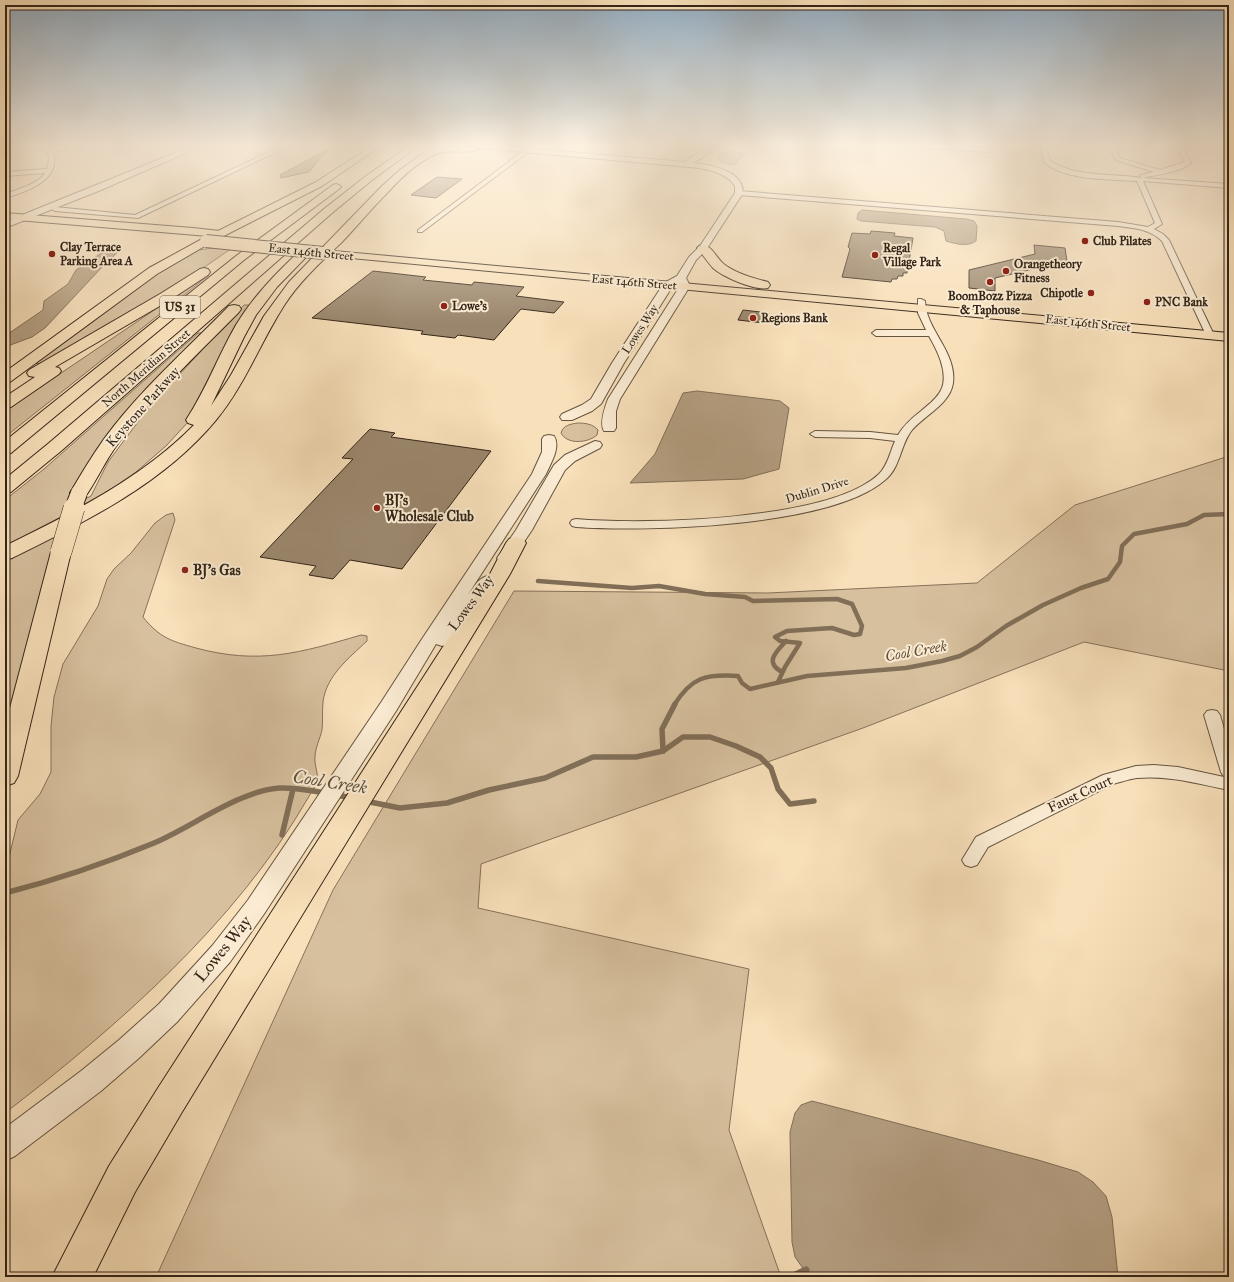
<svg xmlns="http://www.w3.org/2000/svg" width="1234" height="1282" font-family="'IM FELL Great Primer',serif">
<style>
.green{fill:#d7c09e;stroke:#86725b}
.water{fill:#b5a083;stroke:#816f58}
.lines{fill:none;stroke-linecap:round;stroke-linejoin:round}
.stream-far2{stroke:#816f58;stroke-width:4.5}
.stream-far1{stroke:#816f58;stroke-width:5.5}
.stream{stroke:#816f58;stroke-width:7}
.building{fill:#9a866c;stroke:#342518}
.minor-casing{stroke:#655440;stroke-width:2}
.tertiary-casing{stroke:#655440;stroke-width:2}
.primary-casing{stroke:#342518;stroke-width:2}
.motorway-casing{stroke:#342518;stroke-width:2}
.minor{fill:#faebd2;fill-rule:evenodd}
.tertiary{fill:#faebd2;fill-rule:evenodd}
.primary{fill:#f8e0ba;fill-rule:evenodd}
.motorway{fill:#f8e0ba;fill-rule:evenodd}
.primary-bridge-casing{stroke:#342518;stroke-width:14;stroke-linecap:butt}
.motorway-bridge-far1-casing{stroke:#342518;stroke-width:18;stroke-linecap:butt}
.motorway-bridge-casing{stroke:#342518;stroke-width:22;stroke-linecap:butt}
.primary-bridge{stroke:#f8e0ba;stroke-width:12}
.motorway-bridge-far1{stroke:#f8e0ba;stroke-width:16}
.motorway-bridge{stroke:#f8e0ba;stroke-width:21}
.poi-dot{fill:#8f2418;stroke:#faebd2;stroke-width:1.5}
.labels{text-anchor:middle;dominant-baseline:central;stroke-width:4;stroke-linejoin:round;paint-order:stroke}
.far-poi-label{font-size:12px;font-weight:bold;fill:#342518;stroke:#faebd2;text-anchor:start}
.far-street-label{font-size:12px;fill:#342518;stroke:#faebd2}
.shield{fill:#faebd2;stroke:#6f6050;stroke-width:1}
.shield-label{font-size:13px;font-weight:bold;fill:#342518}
.street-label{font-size:14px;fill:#342518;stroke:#faebd2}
.poi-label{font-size:14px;font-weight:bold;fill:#342518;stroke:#faebd2;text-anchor:start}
.water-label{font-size:15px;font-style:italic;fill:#61503d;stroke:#faebd2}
.near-street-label{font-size:17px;fill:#342518;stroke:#faebd2}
.near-water-label{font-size:18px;font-style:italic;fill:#61503d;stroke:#faebd2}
</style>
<rect width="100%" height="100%" fill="#f8e0ba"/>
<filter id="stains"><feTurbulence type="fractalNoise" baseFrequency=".005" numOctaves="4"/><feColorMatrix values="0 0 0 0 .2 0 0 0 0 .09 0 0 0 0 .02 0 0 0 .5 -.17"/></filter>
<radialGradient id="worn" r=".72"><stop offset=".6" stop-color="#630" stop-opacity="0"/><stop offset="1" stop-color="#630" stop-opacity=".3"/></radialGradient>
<g class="green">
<path d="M219 247 232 248 196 273 43 364 31 363 153 275 199 250Z"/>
<path d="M206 275H209L5 437V411Z"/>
<path d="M244 305H249L216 366 189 421 166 446 136 472 116 486 54 522 5 547V500L44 469 198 333H203C183 354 164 375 144 396 109 433 84 460 66 509L91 496 108 462 149 407Z"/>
<path d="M578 423C585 423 593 424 598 430L597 435C588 443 567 445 561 433 563 425 571 424 578 423Z"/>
<path d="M1229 456V671L1084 642 863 728 481 864 478 908 749 969 729 1130 781 1277H156L333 890 514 591 768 593 977 583 1075 505Z"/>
<path d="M173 513 175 520 143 617C160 638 171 641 196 648 259 665 300 653 361 635L367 636V641C349 658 326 676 323 702 322 712 323 721 322 730 320 739 315 748 315 757 314 765 319 774 317 782 315 787 311 793 308 798 236 923 118 1026 5 1113V963L7 957 8 906 5 897V874L18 820 40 794 51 772V726L54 697 63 664 98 606 107 579 114 569 131 553 155 523 166 515Z"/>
<path d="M56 535 5 740V561Z"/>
</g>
<g class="water">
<path d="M727 151H735L745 154 734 165 723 163 717 159 721 153Z"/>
<path d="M862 210 966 219 974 221 977 226 976 241C967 247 956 244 946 241L944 231 935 227 861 221 857 219 858 213Z"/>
<path d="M116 248 120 250 103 266 45 328 32 337 5 347V336L43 310 44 301 68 284 76 270 106 250Z"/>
<path d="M697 391 773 400 780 401 789 408 779 469 743 479 630 483 655 454 683 393Z"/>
<path d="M812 1101 1038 1160 1078 1172 1093 1182 1106 1196 1112 1217 1118 1277H809L795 1257 792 1242 790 1132 795 1113 801 1105Z"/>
</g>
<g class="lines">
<g class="stream-far2">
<path d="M538 581 632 588 659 586 705 594 745 597 753 601 837 599 852 604 862 626 860 634 854 635 832 628 787 631 775 637 780 641 800 643 785 667 778 682"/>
<path d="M782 672C764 662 776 652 786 641"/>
<path d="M674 705C692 677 705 674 738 676L742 683 750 689 807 676 906 668 942 661 960 656 977 647 1006 626 1043 605 1081 588 1108 579 1120 562 1122 546 1134 534 1187 524 1204 515 1229 514"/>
</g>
<g class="stream-far1">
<path d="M663 751 662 729 675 704"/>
<path d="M336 795 352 798"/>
<path d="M365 801 400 808 447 803 489 790 545 778 593 757H636L663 751 683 737H710L736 746 760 757 771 768 778 789 790 804 814 801"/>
<path d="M282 835 293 789"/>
<path d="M5 893C56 880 106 863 154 843 192 827 239 791 279 788 295 787 311 791 327 793"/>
</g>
<path class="stream" d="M791 1277 806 1270"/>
</g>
<g class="building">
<path d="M328 149 309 172 281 178 280 175Z"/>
<path d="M437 177 462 179 436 198 411 195Z"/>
<path d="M871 231 895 233 894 236 913 238 907 273H903V276H898L897 279H892L891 282 842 277 850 249 848 247 852 233 870 234Z"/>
<path d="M1034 245 1065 248 1067 261 995 278V291L969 288V270L1035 254Z"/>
<path d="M373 271 426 277 423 280 472 285 474 282 524 287 516 296 564 302 554 313 521 309 494 340 458 335 455 338 421 334 423 331 312 318Z"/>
<path d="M743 310 769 313 764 323 738 320Z"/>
<path d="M370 429 395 433 391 437 491 451 402 569 350 560 333 579 309 575 316 566 260 557 353 459 342 458Z"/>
</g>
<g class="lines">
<g class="minor-casing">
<g id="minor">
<path d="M5 144 35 145 50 149 85 144H96L53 152C62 180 26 192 5 198V194C16 190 40 183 45 173L5 176V172L47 169 49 160 48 152 35 149 5 146Z"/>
<path d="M286 144H293L138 218 55 211 52 209 55 207 135 215Z"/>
<path d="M529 144H538L513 151 510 149Z"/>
<path d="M890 144H913L989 148 992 150 989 152 893 146Z"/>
<path d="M1040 144H1046L1050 161C1078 178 1111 173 1142 178L1140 176 1141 175 1154 172 1116 160 1108 144H1112L1120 158 1160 170 1185 162 1175 144H1180L1191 163C1179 173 1158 174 1143 178L1229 184V188L1143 181 1162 224 1154 229 1163 234 1169 240 1214 335 1213 337H1207L1206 335 1162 241C1150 229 1134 228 1118 226L739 195 736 193 739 191 1118 222 1148 227 1155 223 1137 181C1110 179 1065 181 1044 162Z"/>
<path d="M522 152 527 153 422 232H418V230Z"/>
<path d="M918 299H921L925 301C926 330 957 352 953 383 950 404 925 415 912 430 900 445 901 467 885 480 831 527 648 532 576 527L572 526 570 523 572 520 576 519C643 525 830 521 879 474 888 465 890 452 895 441L870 438 815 437 810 434 815 431 870 432 898 435C904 425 912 418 921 411 928 405 938 398 942 388 948 371 937 350 929 336H876L872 333 876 330H926L918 313Z"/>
<path d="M1212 710 1217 711 1220 715 1229 746V790C1199 784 1168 775 1137 778 1129 779 1121 782 1113 784L988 847 977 865 971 867 965 865 962 860 976 837 1103 775 1136 766 1154 765 1178 767 1224 777 1221 772 1204 715 1207 711Z"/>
</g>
</g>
<g class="tertiary-casing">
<g id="tertiary">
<path d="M197 144H206L101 190 5 228V222Z"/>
<path d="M476 144 685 162 700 151 708 144H714L706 155 693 163C711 165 743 170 743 193L706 250 696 260 686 278 690 286 620 399 616 411V428L614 431H604C599 423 605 407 608 399L680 286 679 283 672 287 624 363 601 404 592 411 572 420H562L560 417 562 414 582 405 591 399 612 363 664 283 677 276 689 257 700 246 735 193V186C727 174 713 171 700 168L479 148 475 146Z"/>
<path d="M549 435 554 436C561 447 551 463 546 474L467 596C475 586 481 573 495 576L497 580 448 644 442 646 436 644 396 711 264 914 230 962 177 1022 139 1058 101 1091 15 1156 5 1161V1128L81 1071 119 1040 159 1004 212 946 248 900 382 701 422 639 532 474 542 452V439L544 436Z"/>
<path d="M595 441 600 442 602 445 600 448 575 461 565 470 532 530 511 561 505 563 499 561 497 558 516 530 554 465 565 455Z"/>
</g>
</g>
<g class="primary-casing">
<g id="primary">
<path d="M5 213 193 228 220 231 226 234 220 237 5 219Z"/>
<path d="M703 245C714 247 716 259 725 265 738 274 753 278 768 282L770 285 768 288C755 291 723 277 713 268 709 264 701 252 697 248L699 246Z"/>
<path d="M323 250 1229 333V341L319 255 317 253 319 251Z"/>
</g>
</g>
<g class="motorway-casing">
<g id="motorway">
<path d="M375 144H384L322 186 210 243 157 274 10 382 5 383V372L149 268 202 239 316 182Z"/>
<path d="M412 144H421L372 180 332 213 61 451 11 492 5 493V479L49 443 324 209 366 176Z"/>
<path d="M436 144H445L443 147 475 146 479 149C474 154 451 150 442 152 421 158 402 177 388 192 372 208 358 225 342 242 322 261 301 280 285 304 261 341 245 385 216 420 163 484 85 522 12 558L5 560V546C72 513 141 479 194 425L188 423 186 420C206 390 218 356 236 325 254 295 279 270 304 247H312L314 249 312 251 277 287 256 315 244 337 211 406 231 375 264 316 289 282 382 186 401 169Z"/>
<path d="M336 184 339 185 341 187 339 189 244 260 11 453 5 454V441L236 256 333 185Z"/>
<path d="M204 268 208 269 210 272 208 275 170 300 55 367 59 368 61 371 59 374 11 407 5 409V397L35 377 29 376 27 373 29 370 160 294 200 269Z"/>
<path d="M234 305 239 306 241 309 239 312C197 355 152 396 117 445 105 461 97 480 85 497L79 498 73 497 70 493C81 474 92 456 104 439 140 390 187 349 229 306Z"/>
<path d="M516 537 523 539 526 543 510 574 182 1112 135 1192 93 1277H52L109 1166 158 1088 490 574 506 543 509 539Z"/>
<path d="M61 546 68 548 71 552 18 776 14 783 5 786V727L51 552 54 548Z"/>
</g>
</g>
<use href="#minor" class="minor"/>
<use href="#tertiary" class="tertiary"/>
<use href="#primary" class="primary"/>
<use href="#motorway" class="motorway"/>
<g class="primary-bridge-casing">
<path id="primary-bridge" d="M206 241 323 253"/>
</g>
<g class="motorway-bridge-far1-casing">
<path id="motorway-bridge-far1" d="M73 509 79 493"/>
</g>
<g class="motorway-bridge-casing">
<path id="motorway-bridge" d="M61 552 74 508"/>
</g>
<use href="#primary-bridge" class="primary-bridge"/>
<use href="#motorway-bridge-far1" class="motorway-bridge-far1"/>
<use href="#motorway-bridge" class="motorway-bridge"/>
</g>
<linearGradient id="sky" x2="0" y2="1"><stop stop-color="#93acc0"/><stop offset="0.45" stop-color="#fcf1e0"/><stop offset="1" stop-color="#fcf1e0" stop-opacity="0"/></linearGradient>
<rect width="1234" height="323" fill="url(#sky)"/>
<g class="poi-dot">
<circle cx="1085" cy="241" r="4"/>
<circle cx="52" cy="254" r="4"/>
<circle cx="875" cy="255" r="4"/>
<circle cx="1006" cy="271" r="4"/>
<circle cx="990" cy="282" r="4"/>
<circle cx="1091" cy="293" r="4"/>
<circle cx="1147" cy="302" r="4"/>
<circle cx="444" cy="306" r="4"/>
<circle cx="753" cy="318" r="4"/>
<circle cx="377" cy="508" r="4"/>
<circle cx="185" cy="570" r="4"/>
</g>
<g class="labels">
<g class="far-poi-label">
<text x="1093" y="241">Club Pilates</text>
<text x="60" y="247">Clay Terrace<tspan x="60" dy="14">Parking Area A</tspan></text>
<text x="883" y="248">Regal<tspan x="883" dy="14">Village Park</tspan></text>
<text x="1014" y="264">Orangetheory<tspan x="1014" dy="14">Fitness</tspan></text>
<text x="1083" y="293" text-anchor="end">Chipotle</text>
<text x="990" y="296" text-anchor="middle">BoomBozz Pizza<tspan x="990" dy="14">&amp; Taphouse</tspan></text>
<text x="1155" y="302">PNC Bank</text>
<text x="452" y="306">Lowe's</text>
<text x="761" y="318">Regions Bank</text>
</g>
<g class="far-street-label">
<text transform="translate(311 252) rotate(6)">East 146th Street</text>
<text transform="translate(634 282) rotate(5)">East 146th Street</text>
<text transform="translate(1088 323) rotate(6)">East 146th Street</text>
<text transform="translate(640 329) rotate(-57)">Lowes Way</text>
<text transform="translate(146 368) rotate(-41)">North Meridian Street</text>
<text transform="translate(817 490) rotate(-17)">Dublin Drive</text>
</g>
<rect class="shield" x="160" y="296" width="40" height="22" rx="3"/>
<g class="shield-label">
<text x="180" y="307">US 31</text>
</g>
<g class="street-label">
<text transform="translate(143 407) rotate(-48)">Keystone Parkway</text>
<text transform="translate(471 603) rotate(-53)">Lowes Way</text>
<text transform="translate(1080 794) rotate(-25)">Faust Court</text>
</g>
<g class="poi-label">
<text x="385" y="500">BJ's<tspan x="385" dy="16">Wholesale Club</tspan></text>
<text x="193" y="570">BJ's Gas</text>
</g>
<g class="water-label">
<text transform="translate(916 651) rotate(-10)">Cool Creek</text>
</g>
<g class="near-street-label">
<text transform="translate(223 949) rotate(-51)">Lowes Way</text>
</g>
<g class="near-water-label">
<text transform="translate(330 782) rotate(9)">Cool Creek</text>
</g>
</g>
<rect width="1234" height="1282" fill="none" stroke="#f8e0ba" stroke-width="20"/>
<rect x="6" y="6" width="1222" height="1270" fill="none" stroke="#342518" stroke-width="2"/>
<rect x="10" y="10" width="1214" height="1262" fill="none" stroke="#342518"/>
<rect width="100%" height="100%" filter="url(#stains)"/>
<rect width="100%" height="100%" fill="url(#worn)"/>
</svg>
